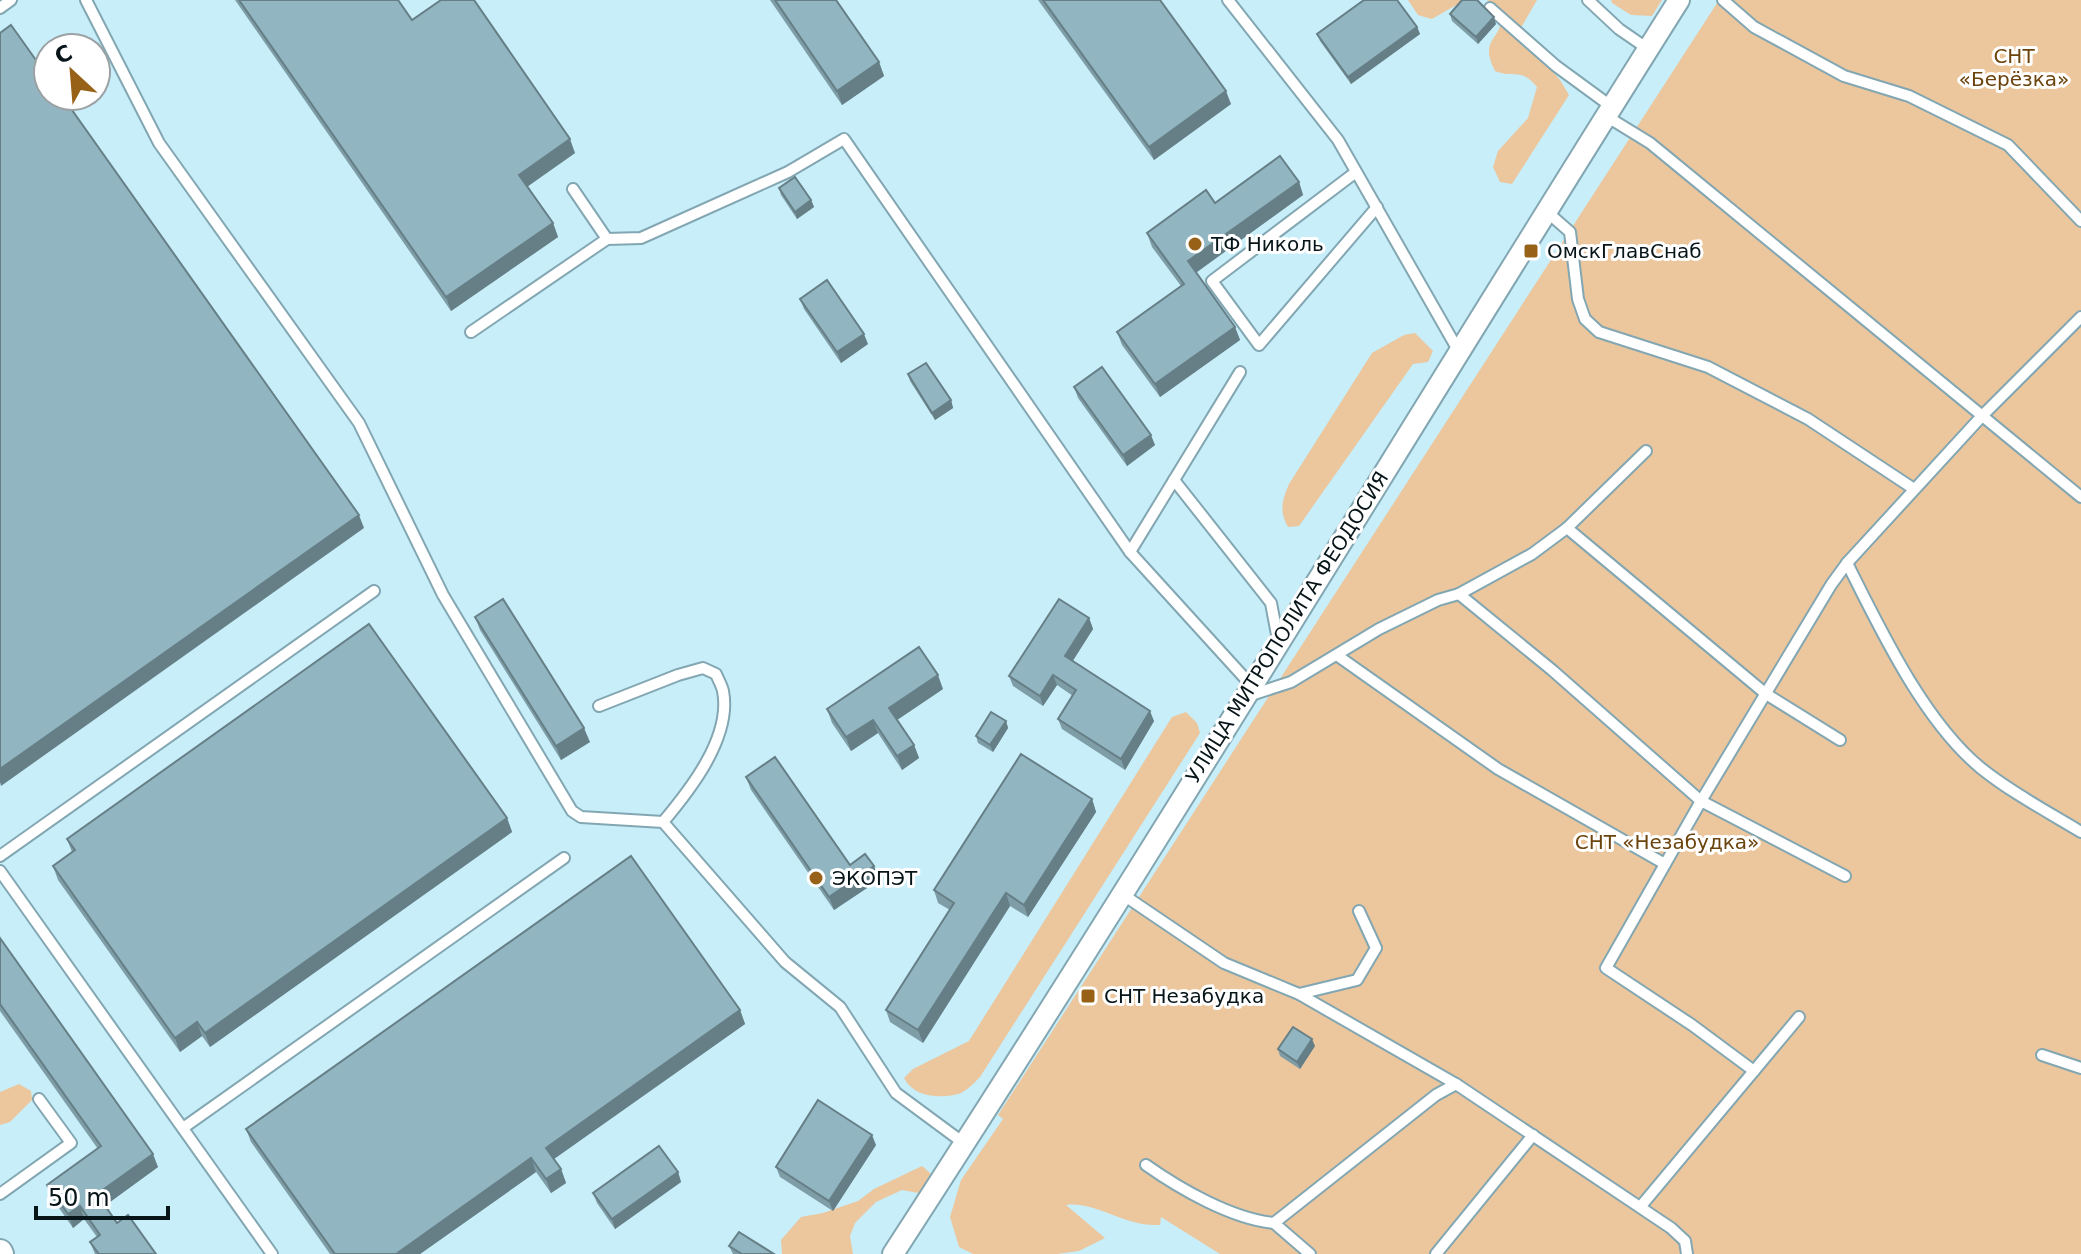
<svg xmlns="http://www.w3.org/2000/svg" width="2081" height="1254" font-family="'DejaVu Sans',sans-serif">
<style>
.green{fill:#ecc69d}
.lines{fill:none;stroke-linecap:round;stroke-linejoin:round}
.service-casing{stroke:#83a7b2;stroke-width:14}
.minor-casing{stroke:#83a7b2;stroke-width:24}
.tertiary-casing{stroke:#83a7b2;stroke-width:28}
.service{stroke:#fff;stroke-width:10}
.minor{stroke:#fff;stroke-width:20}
.tertiary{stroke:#fff;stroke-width:24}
.wall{fill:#7e9da6}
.shaded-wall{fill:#667f87}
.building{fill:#92b6c1;stroke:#667f87;stroke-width:2}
.poi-dot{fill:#976218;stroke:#fff;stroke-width:3}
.labels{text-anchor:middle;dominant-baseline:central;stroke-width:6;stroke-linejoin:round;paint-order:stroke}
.park-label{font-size:20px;fill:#6b440d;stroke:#fff}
.poi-label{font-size:20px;fill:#071519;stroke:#fff;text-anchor:start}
.street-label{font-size:20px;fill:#071519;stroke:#fff}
</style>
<rect width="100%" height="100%" fill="#c8eefa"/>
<g class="green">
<path d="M1408 0H1465L1432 19 1418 15Z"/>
<path d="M1487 0H1537L1518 33 1560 80 1569 95 1512 184 1500 182 1493 167 1498 151 1528 118 1537 87C1521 67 1515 79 1495 71 1476 34 1509 41 1499 7Z"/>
<path d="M1611 0H1662L1652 16 1631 15 1612 3Z"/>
<path d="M1719 0H2081V1254H1220L1161 1217 1160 1225C1123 1227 1097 1201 1066 1205L1105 1238 1079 1251 1057 1254H973L959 1247 950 1217 961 1180 1003 1119 998 1115Z"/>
<path d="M1415 333 1433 351 1428 362 1413 364 1299 526 1288 527C1279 511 1282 501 1289 484L1372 353 1404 335Z"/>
<path d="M1186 712 1197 723 1200 733 980 1077C974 1083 966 1092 958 1094 938 1099 914 1097 904 1078L913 1069 969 1041 1172 717Z"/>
<path d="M19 1084 31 1091 32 1100 10 1122 0 1125V1092Z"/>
<path d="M922 1166 930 1173 931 1183 924 1194 902 1190 876 1202 855 1223 850 1236 853 1254H782L781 1240 801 1217 823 1213 858 1201 874 1189Z"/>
</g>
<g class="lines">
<g class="service-casing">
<g id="service">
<path d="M86 0 159 143 359 423 443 595 572 811 581 817 663 822 785 962 840 1007 896 1093 965 1144"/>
<path d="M1228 0 1338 140 1458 350"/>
<path d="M1588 0 1619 29 1648 49"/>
<path d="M1723 0 1754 27 1844 76 1909 96 2008 145 2081 221"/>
<path d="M0 8 11 0"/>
<path d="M1490 8 1556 66 1612 107"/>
<path d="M1606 116 1650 143 2081 497"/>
<path d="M1356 172 1212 281 1259 345 1377 207"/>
<path d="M1546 211 1570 232 1578 299 1585 319 1599 332 1708 367 1808 419 1914 489"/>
<path d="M607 239 641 238 788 172 844 139 1130 552 1251 685"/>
<path d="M471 332 607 239 573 189"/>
<path d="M1174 480 1271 603 1278 640"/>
<path d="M1567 528 1766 694 1840 740"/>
<path d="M1130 552 1240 372"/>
<path d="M1847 563C1880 629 1924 722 1982 769 2012 793 2048 812 2081 832"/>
<path d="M1459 594 1552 670 1701 801 1845 876"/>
<path d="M1338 656 1498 769 1665 864"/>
<path d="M1251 695 1291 682 1379 629 1438 600 1459 594 1532 554 1567 528 1646 451"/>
<path d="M599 706 678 675 703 668 716 674C718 679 722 686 723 691 732 737 690 790 663 822"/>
<path d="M0 856 374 591"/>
<path d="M0 871 272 1254"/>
<path d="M1122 894 1224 963 1299 994 1357 980 1376 948 1359 911"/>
<path d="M1299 994 1456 1084"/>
<path d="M2042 1055 2081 1068"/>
<path d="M1754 1071 1692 1025 1606 968 1701 801 1831 585 1847 563 1981 417 2081 317"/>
<path d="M183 1128 564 858"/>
<path d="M1146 1165C1180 1189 1232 1219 1274 1223L1436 1095 1456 1084 1671 1228 1685 1241 1687 1254"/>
<path d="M0 1194 71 1143 39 1099"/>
<path d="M1641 1206 1799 1017"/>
<path d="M1274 1223 1310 1254"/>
<path d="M1436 1254 1533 1135"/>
</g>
</g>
<g class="minor-casing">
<path id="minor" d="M893 1254C1162 840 1416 417 1679 0"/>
</g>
<g class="tertiary-casing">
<path id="tertiary" d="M0 1252 1 1254"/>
</g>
<use href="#service" class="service"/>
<use href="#minor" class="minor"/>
<use href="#tertiary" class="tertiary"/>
</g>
<g class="wall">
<path d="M235 0H398L412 20 575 153 528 186 553 223 558 237 451 311Z"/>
<path d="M770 0H836L879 62 884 76 842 105Z"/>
<path d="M1038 0H1160L1231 104 1154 160Z"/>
<path d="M1450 14 1496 24 1478 44 1452 21Z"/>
<path d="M1417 27 1420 34 1351 84 1320 41 1317 34Z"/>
<path d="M1299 182 1303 195 1196 272 1235 327 1240 340 1160 397 1122 345 1117 332 1181 286 1152 247 1147 233 1215 203Z"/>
<path d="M779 188 811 200 814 207 797 219 781 195Z"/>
<path d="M800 299 868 344 841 363 804 309Z"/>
<path d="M908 374 951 400 953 408 935 420 910 381Z"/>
<path d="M1074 387 1155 445 1127 466 1078 398Z"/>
<path d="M475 617 590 742 561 760 480 630Z"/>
<path d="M1089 618 1093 629 1072 661 1154 721 1125 770 1062 729 1058 719 1073 696 1057 685 1043 706 1013 686 1009 676Z"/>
<path d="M943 689 897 720 914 745 919 758 902 770 878 733 851 751 832 723 827 709Z"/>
<path d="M1006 721 1008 728 993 752 978 743 976 736Z"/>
<path d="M746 777 850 865 874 866 879 880 834 910 751 790Z"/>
<path d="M1092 799 1096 812 1028 917 1010 906 923 1043 890 1022 886 1010 950 910 938 903 934 890Z"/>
<path d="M507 818 512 832 210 1047 202 1036 180 1052 58 880 53 866 72 852 67 839Z"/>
<path d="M0 938 158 1167 105 1205 117 1223 156 1254H95L90 1242 97 1237 84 1219 73 1228 52 1198 47 1185 98 1149 0 1011Z"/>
<path d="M740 1010 745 1024 554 1159 561 1169 566 1183 551 1193 536 1172 420 1254H330L251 1142 246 1129Z"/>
<path d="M1315 1046 1300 1069 1280 1056 1278 1049Z"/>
<path d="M876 1145 833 1211 780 1177 776 1167Z"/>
<path d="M678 1172 681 1182 615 1229 597 1203 593 1193Z"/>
<path d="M729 1246 774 1254H733Z"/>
</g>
<g class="shaded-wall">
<path d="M1494 17 1496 24 1478 44 1476 37Z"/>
<path d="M1417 27 1420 34 1351 84 1348 77Z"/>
<path d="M879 62 884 76 842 105 837 91Z"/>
<path d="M1226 91 1231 104 1154 160 1149 147Z"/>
<path d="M570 139 575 153 524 189 519 175Z"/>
<path d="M1299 182 1303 195 1193 275 1188 261Z"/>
<path d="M811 200 814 207 797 219 795 212Z"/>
<path d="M553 223 558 237 451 311 446 297Z"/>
<path d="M1235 327 1240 340 1160 397 1155 384Z"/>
<path d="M864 334 868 344 841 363 837 352Z"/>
<path d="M951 400 953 408 935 420 932 413Z"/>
<path d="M1151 435 1155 445 1127 466 1123 455Z"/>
<path d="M359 515 364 528 1 786 0 782V769Z"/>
<path d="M1089 618 1093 629 1069 667 1065 656Z"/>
<path d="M938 675 943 689 894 722 889 708Z"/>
<path d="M1053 675 1057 685 1043 706 1040 696Z"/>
<path d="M1150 711 1154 721 1125 770 1121 759Z"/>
<path d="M873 720 878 733 851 751 846 737Z"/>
<path d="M1006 721 1008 728 993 752 990 745Z"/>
<path d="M584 728 590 742 561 760 556 746Z"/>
<path d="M914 745 919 758 902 770 897 756Z"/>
<path d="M1092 799 1096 812 1028 917 1024 905Z"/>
<path d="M507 818 512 832 210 1047 205 1033Z"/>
<path d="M874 866 879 880 834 910 829 897Z"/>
<path d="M1006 893 1010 906 923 1043 918 1030Z"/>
<path d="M740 1010 745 1024 551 1161 546 1148Z"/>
<path d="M197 1022 202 1036 180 1052 175 1038Z"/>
<path d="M1312 1039 1315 1046 1300 1069 1297 1062Z"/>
<path d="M872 1135 876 1145 833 1211 829 1201Z"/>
<path d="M153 1154 158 1167 102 1208 97 1194Z"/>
<path d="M531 1158 536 1172 420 1254H396Z"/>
<path d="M561 1169 566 1183 551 1193 546 1179Z"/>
<path d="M678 1172 681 1182 615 1229 612 1219Z"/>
<path d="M80 1206 84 1219 73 1228 68 1214Z"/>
</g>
<g class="building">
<path d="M239 0H398L412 20 441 0H474L570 139 519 175 553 223 446 297Z"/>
<path d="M775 0H836L879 62 837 91Z"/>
<path d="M1043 0H1160L1226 91 1149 147Z"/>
<path d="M1364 0H1397L1417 27 1348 77 1317 34Z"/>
<path d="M1462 0H1477L1494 17 1476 37 1450 14Z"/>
<path d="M11 25 48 77V96H62L359 515 0 769V33Z"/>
<path d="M1280 156 1299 182 1188 261 1235 327 1155 384 1117 332 1184 284 1147 233 1206 190 1215 203Z"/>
<path d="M795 177 811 200 795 212 779 188Z"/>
<path d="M827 280 864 334 837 352 800 299Z"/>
<path d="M926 363 951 400 932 413 908 374Z"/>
<path d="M1102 367 1151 435 1123 455 1074 387Z"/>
<path d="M503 599 584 728 556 746 475 617Z"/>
<path d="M1059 599 1089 618 1065 656 1150 711 1121 759 1058 719 1076 690 1053 675 1040 696 1009 676Z"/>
<path d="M369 624 507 818 205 1033 197 1022 175 1038 53 866 75 850 67 839Z"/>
<path d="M919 647 938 675 889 708 914 745 897 756 873 720 846 737 827 709Z"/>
<path d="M991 712 1006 721 990 745 976 736Z"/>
<path d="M1021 754 1092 799 1024 905 1006 893 918 1030 886 1010 954 903 934 890Z"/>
<path d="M775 757 850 865 865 854 874 866 829 897 746 777Z"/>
<path d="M631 856 740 1010 546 1148 561 1169 546 1179 531 1158 396 1254H335L246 1129Z"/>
<path d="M0 938 153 1154 97 1194 117 1223 128 1215 156 1254H99L90 1242 100 1235 80 1206 68 1214 47 1185 101 1146 0 1004Z"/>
<path d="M1293 1027 1312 1039 1297 1062 1278 1049Z"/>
<path d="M818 1100 872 1135 829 1201 776 1167Z"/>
<path d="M659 1146 678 1172 612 1219 593 1193Z"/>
<path d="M739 1232 774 1254H742L729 1246Z"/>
</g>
<g class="poi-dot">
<circle cx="1195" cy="244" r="8"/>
<rect x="1523" y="243" width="16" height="16" rx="4"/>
<circle cx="816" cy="878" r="8"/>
<rect x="1080" y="988" width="16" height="16" rx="4"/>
</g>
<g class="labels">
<g class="park-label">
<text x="2014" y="56">СНТ<tspan x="2014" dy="23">«Берёзка»</tspan></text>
<text x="1667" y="842">СНТ «Незабудка»</text>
</g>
<g class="poi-label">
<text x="1211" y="244">ТФ Николь</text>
<text x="1547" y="251">ОмскГлавСнаб</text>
<text x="832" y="878">ЭКОПЭТ</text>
<text x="1104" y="996">СНТ Незабудка</text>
</g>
<g class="street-label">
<text transform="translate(1287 627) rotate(-58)">УЛИЦА МИТРОПОЛИТА ФЕОДОСИЯ</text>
</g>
</g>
<g transform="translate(72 72) rotate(334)"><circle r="38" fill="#ffffff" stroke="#9ca1a3" stroke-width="2"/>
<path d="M0-6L14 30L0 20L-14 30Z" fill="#976218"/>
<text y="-12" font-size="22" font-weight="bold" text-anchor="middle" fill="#071519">С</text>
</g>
<path d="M36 1206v12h132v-12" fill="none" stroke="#071519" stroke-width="4"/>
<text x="48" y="1206" font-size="24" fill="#071519" stroke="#ffffff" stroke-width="6" paint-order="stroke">50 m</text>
</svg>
